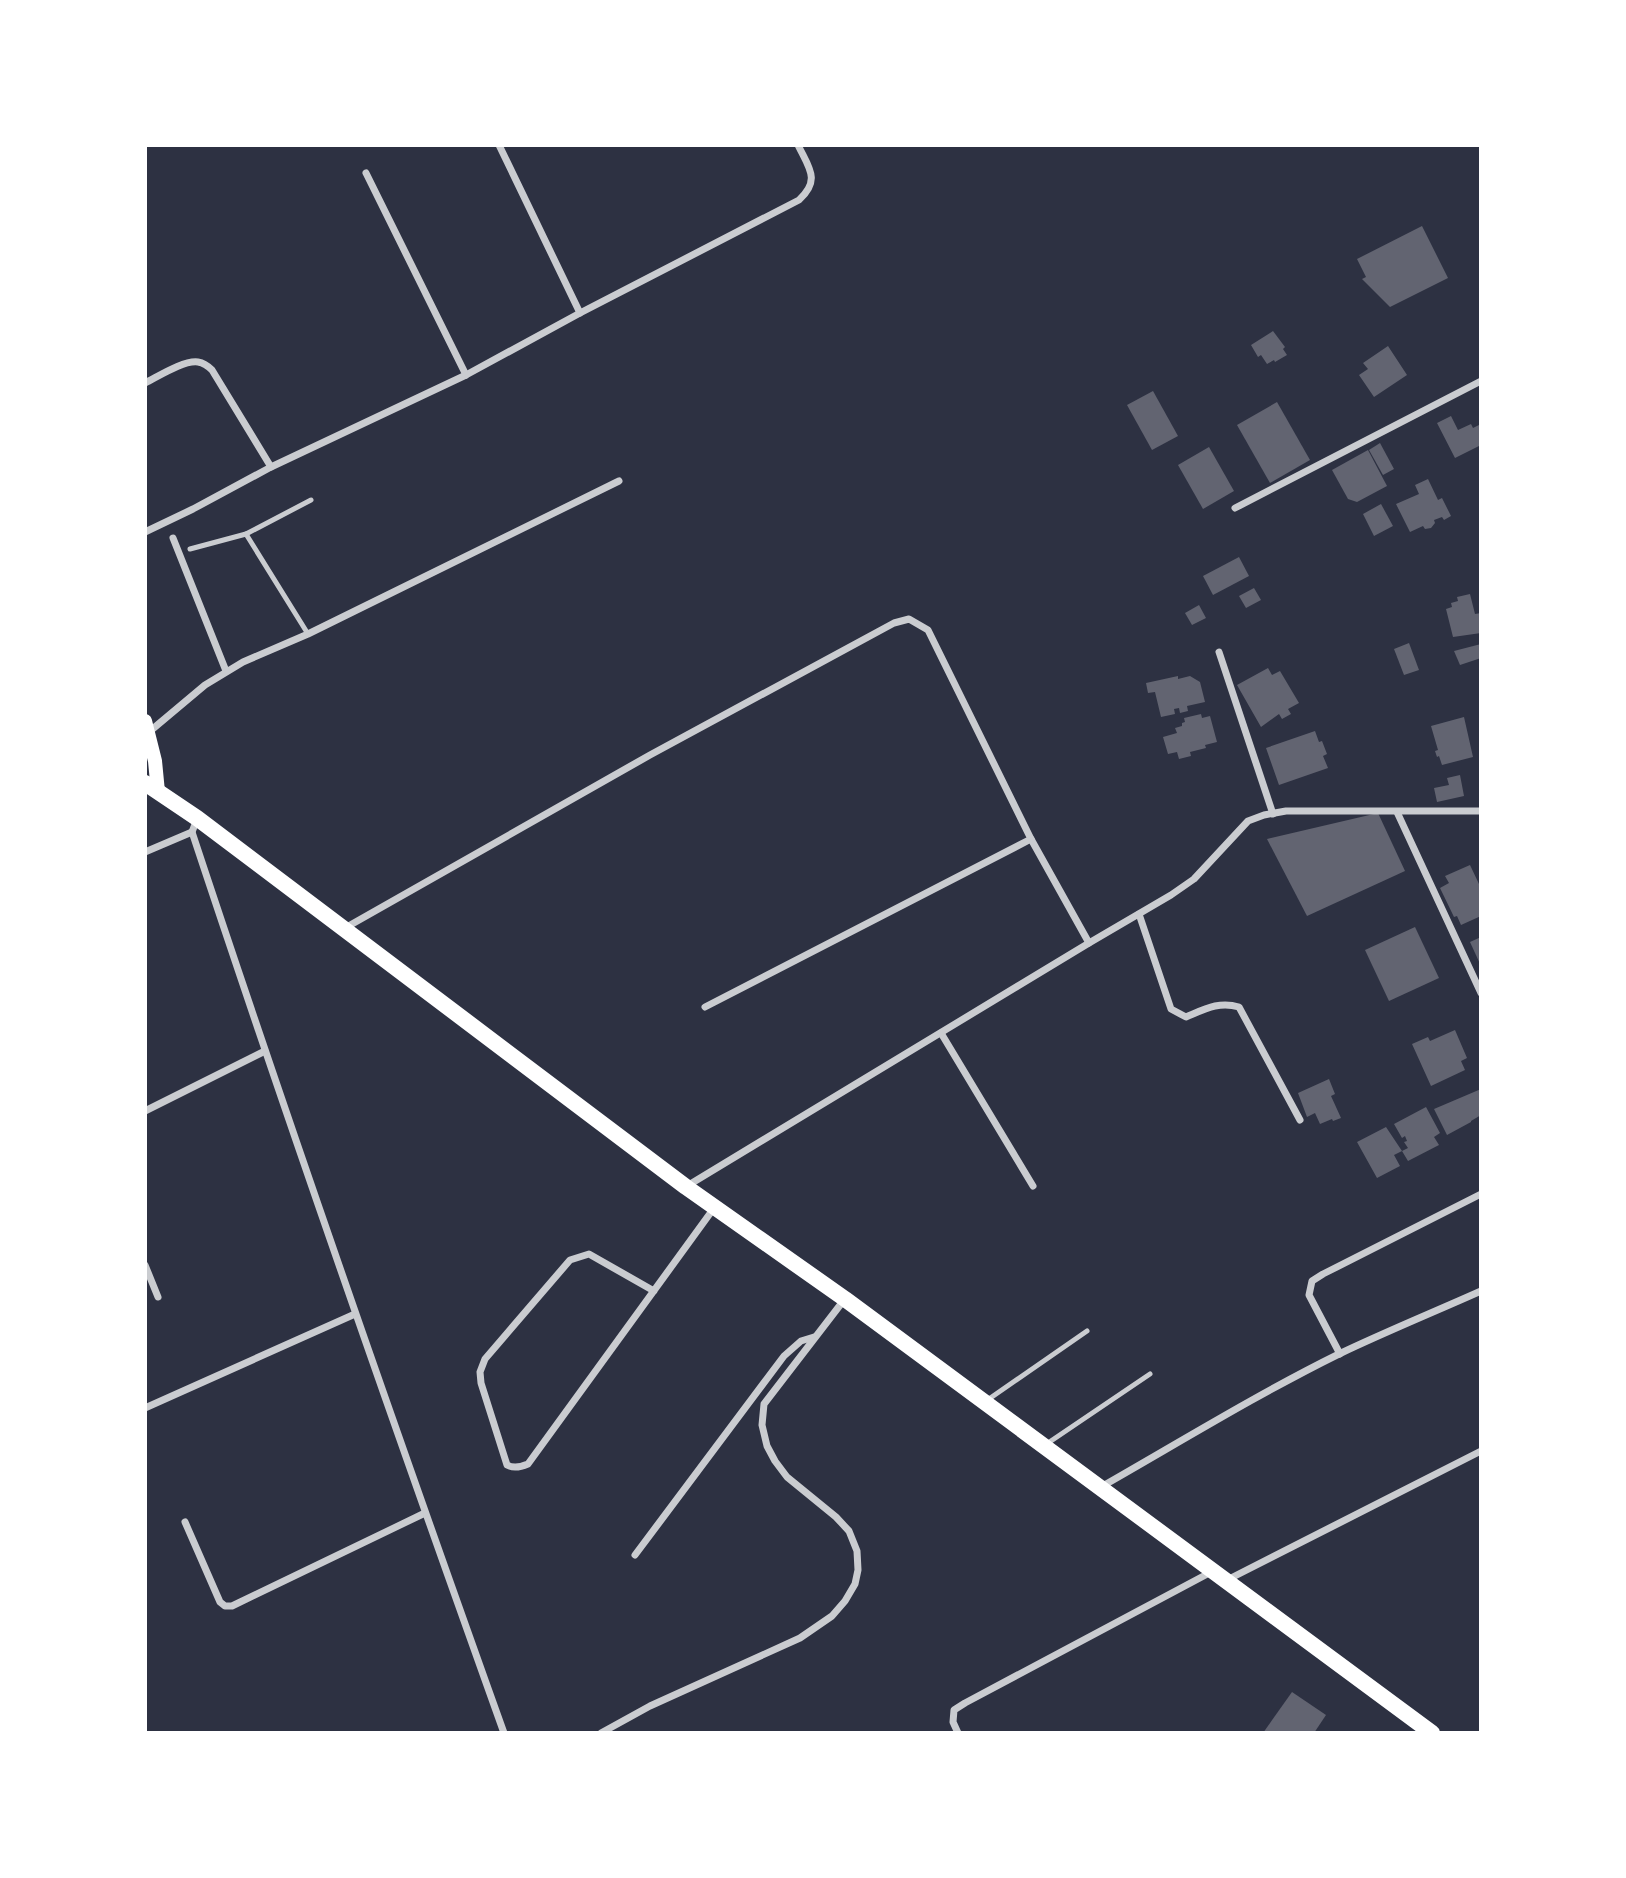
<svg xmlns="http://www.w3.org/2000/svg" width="1626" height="1878" font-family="'Varela Round',sans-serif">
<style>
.building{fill:#626471}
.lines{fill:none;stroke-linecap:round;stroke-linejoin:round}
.service{stroke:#caccd0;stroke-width:5}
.minor{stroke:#caccd0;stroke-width:7}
.secondary{stroke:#fff;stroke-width:14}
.primary{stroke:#fff;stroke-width:16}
</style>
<rect width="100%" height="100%" fill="#2d3142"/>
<g class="building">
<path d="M1422 226 1448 278 1390 307 1362 279 1366 277 1357 259Z"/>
<path d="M1273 331 1285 347 1283 349 1287 355 1275 362 1274 360 1267 364 1261 355 1258 357 1251 345Z"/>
<path d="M1388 346 1407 375 1374 397 1359 375 1368 369 1363 363Z"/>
<path d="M1153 391 1178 436 1152 450 1127 405Z"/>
<path d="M1277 402 1310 460 1270 483 1237 425Z"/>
<path d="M1451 416 1458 430 1471 424 1473 428 1481 424V445L1455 458 1437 423Z"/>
<path d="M1380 443 1394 469 1383 475 1369 450Z"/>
<path d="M1209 447 1234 491 1203 509 1178 465Z"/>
<path d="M1368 450 1387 486 1357 502 1348 499 1332 470Z"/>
<path d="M1428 479 1438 500 1442 498 1451 516 1444 520 1442 517 1434 520 1435 523 1431 528 1425 529 1423 526 1410 532 1396 504 1419 494 1415 485Z"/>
<path d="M1381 504 1393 526 1374 536 1363 514Z"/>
<path d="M1239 557 1249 576 1213 595 1203 576Z"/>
<path d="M1254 588 1261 600 1246 608 1239 596Z"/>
<path d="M1470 594 1475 614 1481 613V633L1453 637 1446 609 1452 607 1451 603 1458 601 1457 597Z"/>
<path d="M1199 605 1206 618 1192 625 1185 613Z"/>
<path d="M1409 643 1419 670 1404 675 1394 649Z"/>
<path d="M1481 644V658L1460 665 1454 651Z"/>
<path d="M1268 668 1272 675 1280 671 1299 703 1288 709 1291 714 1282 719 1279 714 1261 727 1237 685Z"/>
<path d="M1178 676V679L1190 676 1200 682 1205 702 1187 706 1188 711 1180 713 1179 708 1174 709 1175 714 1161 717 1155 692 1148 693 1146 683Z"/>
<path d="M1201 714 1202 718 1210 716 1217 742 1205 745 1206 748 1190 752 1191 756 1179 759 1177 752 1168 754 1163 737 1177 733 1175 728 1182 726V723L1185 722 1184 718Z"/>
<path d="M1464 717 1473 757 1442 765 1439 756 1437 757 1435 751 1438 750 1431 726Z"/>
<path d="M1315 731 1319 742 1322 741 1327 754 1323 756 1328 768 1279 785 1266 748Z"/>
<path d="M1460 775 1464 796 1437 802 1434 788 1449 785 1447 778Z"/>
<path d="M1378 813 1405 871 1307 916 1267 839Z"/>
<path d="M1470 865 1479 884 1481 883V916L1461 925 1457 916 1454 917 1440 888 1449 883 1445 876Z"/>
<path d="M1415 927 1439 978 1389 1001 1365 950Z"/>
<path d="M1481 937V966L1470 942Z"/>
<path d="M1455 1030 1467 1058 1461 1061 1465 1070 1431 1086 1412 1044 1428 1037 1430 1041Z"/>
<path d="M1329 1079 1335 1094 1331 1096 1341 1118 1333 1121 1332 1119 1320 1124 1315 1113 1307 1117 1298 1093Z"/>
<path d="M1481 1089V1115L1471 1121V1122L1447 1135 1434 1109Z"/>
<path d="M1426 1107 1440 1133 1434 1137 1439 1145 1408 1161 1402 1151 1408 1148 1404 1142 1407 1141 1405 1136 1402 1138 1394 1124Z"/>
<path d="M1386 1127 1402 1151 1394 1155 1400 1166 1377 1178 1357 1142Z"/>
<path d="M1292 1692 1326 1715 1314 1733H1263Z"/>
</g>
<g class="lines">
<g class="service">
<path d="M246 534 311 500"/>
<path d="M190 549 246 534 308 634"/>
<path d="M986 1401 1087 1331"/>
<path d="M1045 1445 1150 1374"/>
</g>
<g class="minor">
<path d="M499 145 580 313"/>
<path d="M366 173 466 375"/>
<path d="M145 383C159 376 184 360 198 362 204 363 208 366 212 370L271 467"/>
<path d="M1235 508 1481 381"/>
<path d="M145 532 193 509 271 467 466 375 580 313 799 200C821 180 809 168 798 145"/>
<path d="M173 538 226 671"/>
<path d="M1219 652 1273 814"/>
<path d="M149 732 205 685 243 662 308 634 619 481"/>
<path d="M1397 812 1481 993"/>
<path d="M197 819 192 832C292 1134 397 1434 504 1733"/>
<path d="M145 852 192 832"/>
<path d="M1139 914 1171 1009 1186 1017C1205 1009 1219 1001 1239 1007L1300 1120"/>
<path d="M345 928 650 755 894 623 909 619 928 630 1031 839 1089 943"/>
<path d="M705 1007 1031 839"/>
<path d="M941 1033 1033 1186"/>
<path d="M145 1111 265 1051"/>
<path d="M687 1186 1089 943 1171 895 1194 879 1248 821 1264 815 1286 811H1481"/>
<path d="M145 1265 158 1297"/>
<path d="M654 1291 589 1254 570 1260 485 1359 480 1372 481 1383 507 1465C514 1469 521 1467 528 1464L714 1208"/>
<path d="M1340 1354 1309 1295 1312 1281 1323 1274 1481 1194"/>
<path d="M145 1408 355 1314"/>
<path d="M1101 1487C1180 1442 1258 1394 1339 1354 1385 1332 1434 1312 1481 1291"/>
<path d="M185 1522 220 1602 225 1606H232L425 1513"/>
<path d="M635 1555 784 1356 801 1341 814 1337"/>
<path d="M1227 1580 1481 1451"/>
<path d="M601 1733 650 1706 800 1638 832 1616 845 1601 855 1584 858 1570 857 1551 849 1531 836 1517 787 1477 775 1461 767 1446 762 1425 764 1404 844 1300"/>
<path d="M958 1733 953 1722 954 1710 965 1703 1213 1571"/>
</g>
<path class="secondary" d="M145 721 155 761 158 792"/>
<path class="primary" d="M145 783 197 818 686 1187 845 1299 1432 1733"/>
</g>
<rect width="1626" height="1878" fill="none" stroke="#ffffff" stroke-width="294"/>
</svg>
